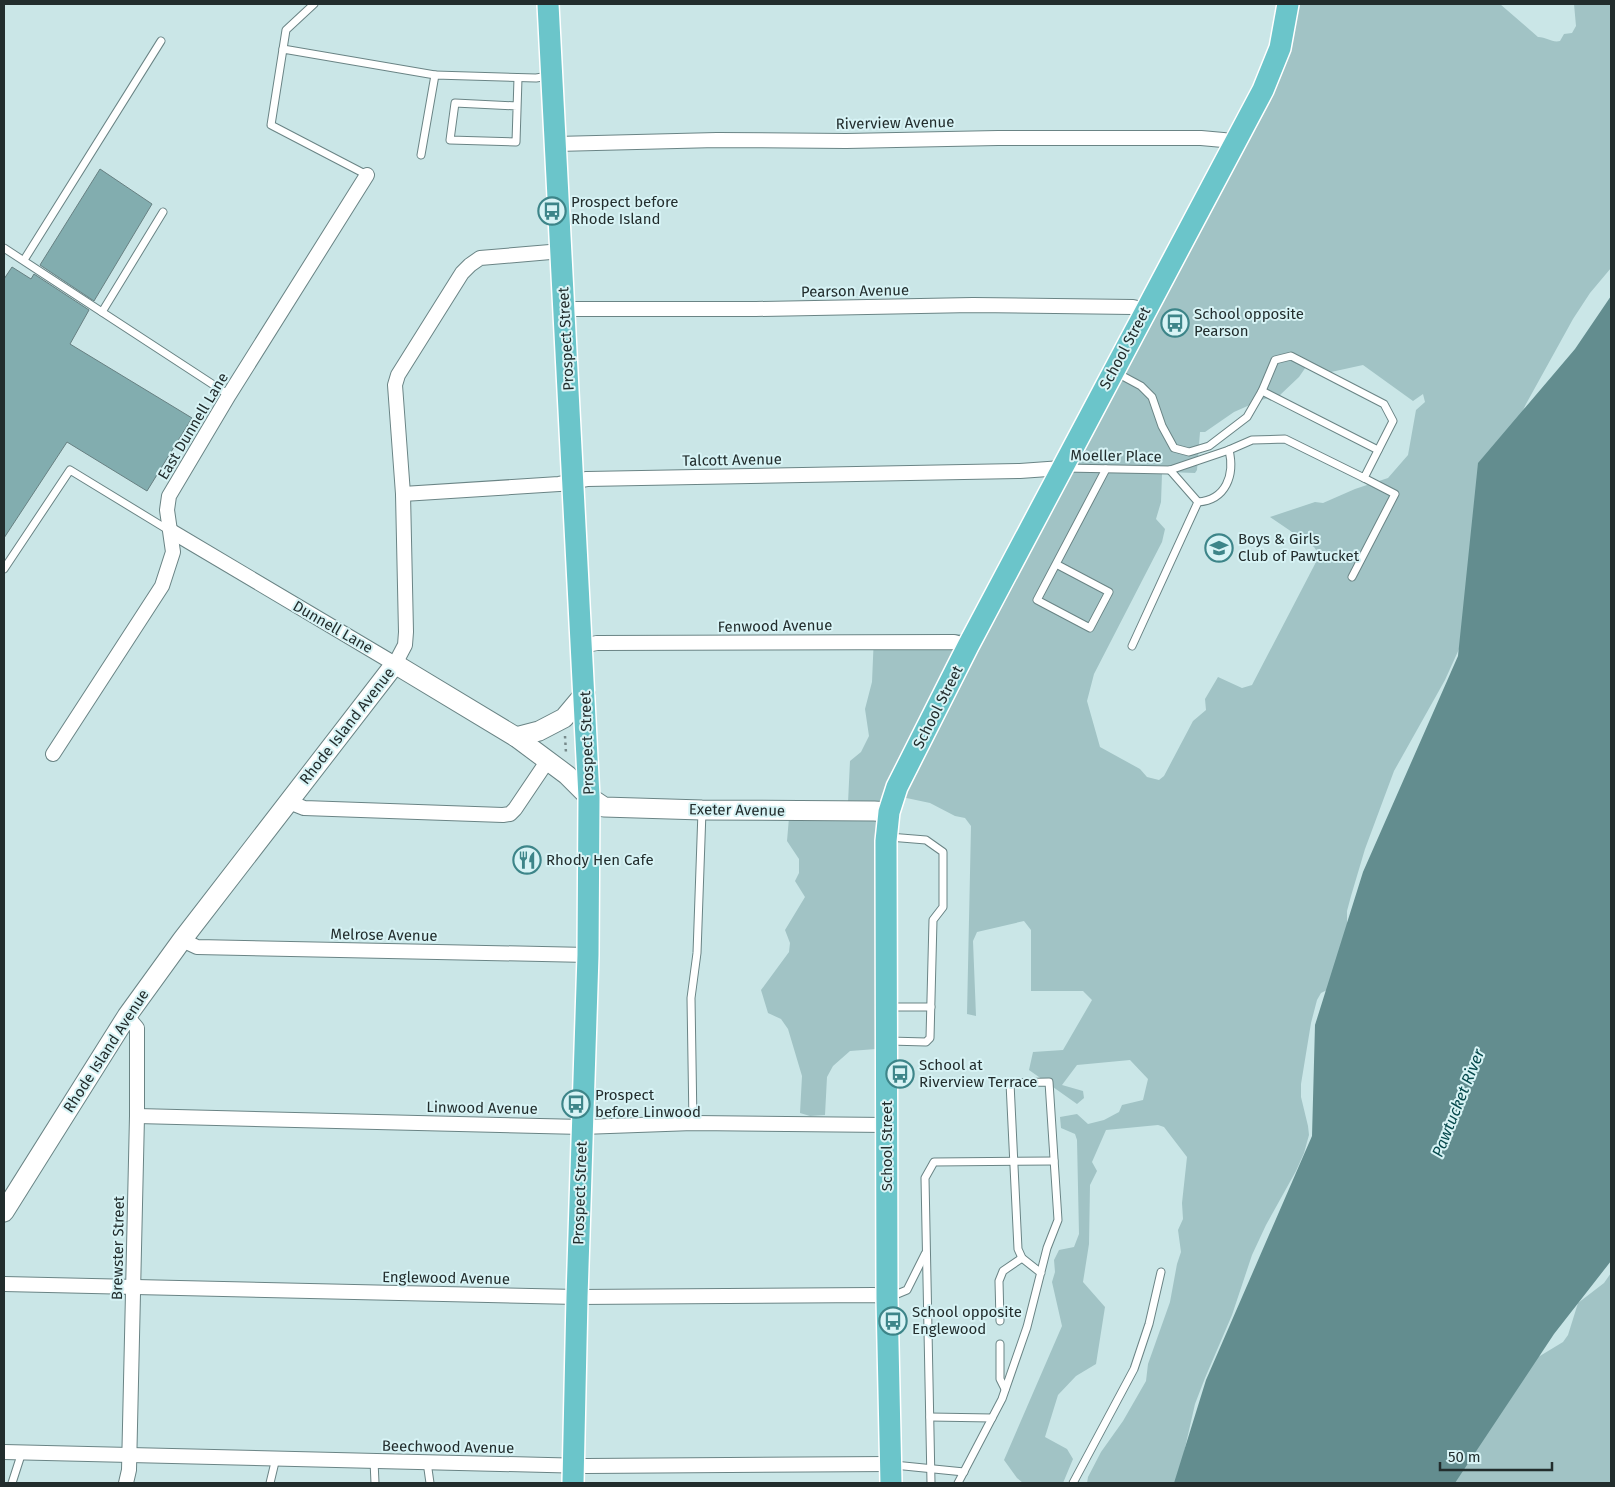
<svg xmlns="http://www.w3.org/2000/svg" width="1615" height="1487" font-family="'Fira Sans',sans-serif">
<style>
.green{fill:#a1c3c5;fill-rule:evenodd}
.water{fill:#638d8f}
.building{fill:#82adaf;stroke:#678082}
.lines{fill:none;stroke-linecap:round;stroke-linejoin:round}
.lane-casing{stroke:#6a8485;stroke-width:9}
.street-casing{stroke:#6a8485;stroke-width:16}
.secondary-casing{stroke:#6a8485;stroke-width:21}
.primary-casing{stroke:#fff;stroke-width:24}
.path{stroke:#778a8b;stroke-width:2.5;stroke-dasharray:2.5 4;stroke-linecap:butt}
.lane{stroke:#fff;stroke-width:7}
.street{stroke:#fff;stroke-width:14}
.secondary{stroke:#fff;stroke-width:19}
.primary{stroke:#6bc5ca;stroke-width:21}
.labels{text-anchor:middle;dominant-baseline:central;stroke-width:4;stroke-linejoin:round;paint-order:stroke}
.street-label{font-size:15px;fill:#222d2d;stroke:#d7f3f5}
.poi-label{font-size:15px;fill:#222d2d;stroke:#d7f3f5;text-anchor:start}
.water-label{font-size:16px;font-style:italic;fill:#06494c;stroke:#d7f3f5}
</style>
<rect width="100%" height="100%" fill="#cae6e7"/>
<g class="green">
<path d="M1289 4H1500L1538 37C1547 37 1552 43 1560 41L1564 34 1572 33 1576 26 1574 4H1611V268L1590 293 1573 319 1526 404 1505 447 1464 638 1445 680 1394 771 1365 849 1351 896 1347 911V925L1329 989 1321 993 1317 1000 1311 1023 1301 1084V1097L1308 1126 1309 1135 1304 1153 1296 1171 1266 1225 1252 1255 1232 1315 1205 1378 1195 1404 1177 1483H1087L1088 1477 1101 1452 1123 1421 1146 1381 1148 1364 1170 1302 1177 1264 1181 1252 1178 1230 1183 1219 1182 1203 1187 1157 1164 1127 1158 1125 1106 1130 1092 1162 1097 1171 1090 1185 1089 1244 1083 1282 1105 1307 1096 1364 1076 1376 1058 1395 1045 1437 1067 1449 1073 1459 1063 1483H1023L1017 1478 1004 1460 1062 1326 1052 1282 1055 1272 1054 1260 1059 1250 1074 1247 1079 1234 1077 1140 1075 1134 1061 1128 1060 1117 1077 1114 1088 1124 1104 1120 1119 1112 1122 1105 1143 1100 1148 1079 1130 1060 1077 1065 1062 1085 1083 1091 1084 1098 1077 1104 1029 1070 1033 1052 1063 1050 1092 1000 1083 991H1031V930L1024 921 977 932 973 941 976 1016 967 1014 971 826 965 818 955 816 930 803 897 796 889 1048 850 1051 833 1066 827 1077 825 1115 810 1116 800 1113 802 1076 788 1029 781 1019 768 1013 761 990 789 952 790 943 785 930 805 897 795 881 799 873V859L787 841 790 806 848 803 850 761 861 752 869 736 865 709 872 682 874 635 964 634 1238 138ZM1310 361 1315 368 1331 372 1363 365 1413 401 1423 394 1425 402 1416 410 1408 455 1388 478 1355 489 1323 503 1315 502 1270 517 1314 547 1318 553 1315 564 1252 685 1242 688 1218 677 1205 699 1206 710 1193 721 1164 776 1159 780 1147 777 1140 769 1100 747 1087 701 1094 674 1162 542 1165 529 1156 519 1161 502 1162 474 1167 472 1195 473 1197 470 1200 432H1205L1234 412 1261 400 1280 395 1299 377Z"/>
<path d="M1611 1273V1483H1449L1525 1365 1563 1342 1568 1335 1578 1303 1604 1283Z"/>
</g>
<path class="water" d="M1611 296V1261L1554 1334 1455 1483H1174L1206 1380 1312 1136 1315 1025 1363 872 1458 656 1478 463 1575 349Z"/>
<g class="building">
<path d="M100 169 152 204 94 301 40 265Z"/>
<path d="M12 267 31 279 34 274 89 310 70 344 192 418 147 491 67 442 4 538V279Z"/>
</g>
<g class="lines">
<g class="lane-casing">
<g id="lane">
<path d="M283 49 286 30 314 4"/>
<path d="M517 106 455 103 450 140 516 142 518 78"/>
<path d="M421 155 435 75 536 78 549 76"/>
<path d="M367 175 271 125 283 49 435 75"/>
<path d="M4 248 229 395"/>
<path d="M24 260 161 41"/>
<path d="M102 312 163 212"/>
<path d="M1262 391 1378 450"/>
<path d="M1065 468 1170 470 1229 450 1252 440 1285 439 1364 478 1393 421 1384 404 1291 356 1275 360 1262 391 1247 417 1209 446 1189 452 1174 448 1162 426 1152 397 1141 386 1115 372"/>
<path d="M1170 470 1198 502"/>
<path d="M1198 502C1226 500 1235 475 1229 450"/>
<path d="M1056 564 1109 592 1090 628 1037 600 1106 469"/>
<path d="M4 569 70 470 170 531"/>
<path d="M1352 577 1395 494 1364 478"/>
<path d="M1132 646 1198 502"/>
<path d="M889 837 926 840 943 852V907L933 920 930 1038 926 1042 889 1041"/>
<path d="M889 1007H931"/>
<path d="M693 1123 691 998 697 953 702 811"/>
<path d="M890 1297 907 1290 925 1254"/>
<path d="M1000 1321 999 1281 1003 1271 1022 1258"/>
<path d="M1000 1344V1379L1005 1389"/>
<path d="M930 1417 992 1418"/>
<path d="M374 1461 375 1483"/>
<path d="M427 1462 430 1483"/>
<path d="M894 1465 964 1472"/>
<path d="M12 1483 22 1452"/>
<path d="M270 1483 276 1458"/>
<path d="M931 1483 925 1178 934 1162 1054 1161"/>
<path d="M958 1483 1002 1399 1027 1327 1047 1248 1058 1220 1049 1082 1010 1083 1018 1249 1022 1258 1041 1273"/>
<path d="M1073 1483 1134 1369 1149 1324 1161 1272"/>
</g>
</g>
<g class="street-casing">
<g id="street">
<path d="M556 144 717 140 846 141 998 138H1201L1223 140 1235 142"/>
<path d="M565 309H756L973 305 1133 307 1145 310"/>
<path d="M403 494 559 484 587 479 1020 471 1062 468"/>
<path d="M171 531 395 664 405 645 406 632 403 494 395 385 398 375 462 273 470 265 480 258 562 251"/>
<path d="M581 646 597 643 954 642 968 646"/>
<path d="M53 754 162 586 173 552 167 510 169 496 229 395 367 175"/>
<path d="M289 802 304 808 503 815 510 814 515 809 548 760"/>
<path d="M182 940 197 947 588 955"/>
<path d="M137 1116 582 1127 693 1123 887 1125"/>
<path d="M4 1284 577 1297 874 1295 887 1298"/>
<path d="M4 1452 587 1466 891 1464"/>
<path d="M126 1483 129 1470 137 1116V1028L127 1016"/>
</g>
</g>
<g class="secondary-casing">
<g id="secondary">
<path d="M516 737 539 731 564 718 585 693"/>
<path d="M4 1212 127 1016 182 940 395 664 516 737 567 775 589 797 604 807 702 810 874 811 889 812"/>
</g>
</g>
<g class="primary-casing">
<g id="primary">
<path d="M548 4 589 797 588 955 577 1297 573 1483"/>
<path d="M891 1483 887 1298 886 841 889 812 897 787 968 646 1263 90 1280 48 1288 4"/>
</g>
</g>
<path class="path" d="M565 736 566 753"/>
<use href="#lane" class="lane"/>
<use href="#street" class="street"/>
<use href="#secondary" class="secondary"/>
<use href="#primary" class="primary"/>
</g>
<defs>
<g id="bus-ring" transform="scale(1.4375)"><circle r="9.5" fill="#d7f3f5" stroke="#3d8589" stroke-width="1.5"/><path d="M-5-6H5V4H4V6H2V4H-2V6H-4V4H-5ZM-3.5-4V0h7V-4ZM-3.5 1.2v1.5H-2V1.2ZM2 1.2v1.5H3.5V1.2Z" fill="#3d8589"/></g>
<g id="school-ring" transform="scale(1.4375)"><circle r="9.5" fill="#d7f3f5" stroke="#3d8589" stroke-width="1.5"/><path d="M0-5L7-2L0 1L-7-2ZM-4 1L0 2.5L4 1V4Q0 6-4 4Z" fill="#3d8589"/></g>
<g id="restaurant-ring" transform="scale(1.4375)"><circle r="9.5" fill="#d7f3f5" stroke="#3d8589" stroke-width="1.5"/><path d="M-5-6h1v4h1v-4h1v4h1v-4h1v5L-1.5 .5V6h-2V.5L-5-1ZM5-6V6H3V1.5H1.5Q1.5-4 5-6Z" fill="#3d8589"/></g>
</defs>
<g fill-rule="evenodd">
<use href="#bus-ring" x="552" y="211"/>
<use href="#bus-ring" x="1175" y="323"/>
<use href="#school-ring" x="1219" y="548"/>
<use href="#restaurant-ring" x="527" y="860"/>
<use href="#bus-ring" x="900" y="1074"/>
<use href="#bus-ring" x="576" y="1104"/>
<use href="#bus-ring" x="893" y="1321"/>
</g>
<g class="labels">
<g class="street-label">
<text transform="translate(895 123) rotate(-1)">Riverview Avenue</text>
<text transform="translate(855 291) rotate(-1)">Pearson Avenue</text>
<text transform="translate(566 339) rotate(-93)">Prospect Street</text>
<text transform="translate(1125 348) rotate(-62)">School Street</text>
<text transform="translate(193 426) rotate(-59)">East Dunnell Lane</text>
<text transform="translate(1116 456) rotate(1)">Moeller Place</text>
<text transform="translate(732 460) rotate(-1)">Talcott Avenue</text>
<text transform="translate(775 626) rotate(-1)">Fenwood Avenue</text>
<text transform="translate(333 627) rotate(30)">Dunnell Lane</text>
<text transform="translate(938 707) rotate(-63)">School Street</text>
<text transform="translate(347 726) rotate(-52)">Rhode Island Avenue</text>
<text transform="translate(587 743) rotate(-92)">Prospect Street</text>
<text transform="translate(737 810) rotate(1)">Exeter Avenue</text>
<text transform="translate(384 935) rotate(1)">Melrose Avenue</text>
<text transform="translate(106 1051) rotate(-57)">Rhode Island Avenue</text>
<text transform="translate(482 1108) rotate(1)">Linwood Avenue</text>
<text transform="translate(887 1146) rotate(-90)">School Street</text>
<text transform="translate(580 1193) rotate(-88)">Prospect Street</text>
<text transform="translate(118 1248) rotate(-89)">Brewster Street</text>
<text transform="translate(446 1278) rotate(1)">Englewood Avenue</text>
<text transform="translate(448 1447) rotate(1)">Beechwood Avenue</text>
</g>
<g class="poi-label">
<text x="571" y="202">Prospect before<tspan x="571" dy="17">Rhode Island</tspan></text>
<text x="1194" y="314">School opposite<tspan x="1194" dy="17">Pearson</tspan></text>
<text x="1238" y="539">Boys &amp; Girls<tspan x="1238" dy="17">Club of Pawtucket</tspan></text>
<text x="546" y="860">Rhody Hen Cafe</text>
<text x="919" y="1065">School at<tspan x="919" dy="17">Riverview Terrace</tspan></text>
<text x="595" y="1095">Prospect<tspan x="595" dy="17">before Linwood</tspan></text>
<text x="912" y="1312">School opposite<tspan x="912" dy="17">Englewood</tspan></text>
</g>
<g class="water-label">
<text transform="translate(1458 1103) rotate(-68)">Pawtucket River</text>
</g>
</g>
<rect width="1615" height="1487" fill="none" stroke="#222d2d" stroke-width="10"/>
<path d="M1440 1462v8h112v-8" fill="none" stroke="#222d2d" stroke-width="2.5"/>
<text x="1448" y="1462" font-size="15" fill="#222d2d" stroke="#d7f3f5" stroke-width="4" paint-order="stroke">50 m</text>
</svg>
